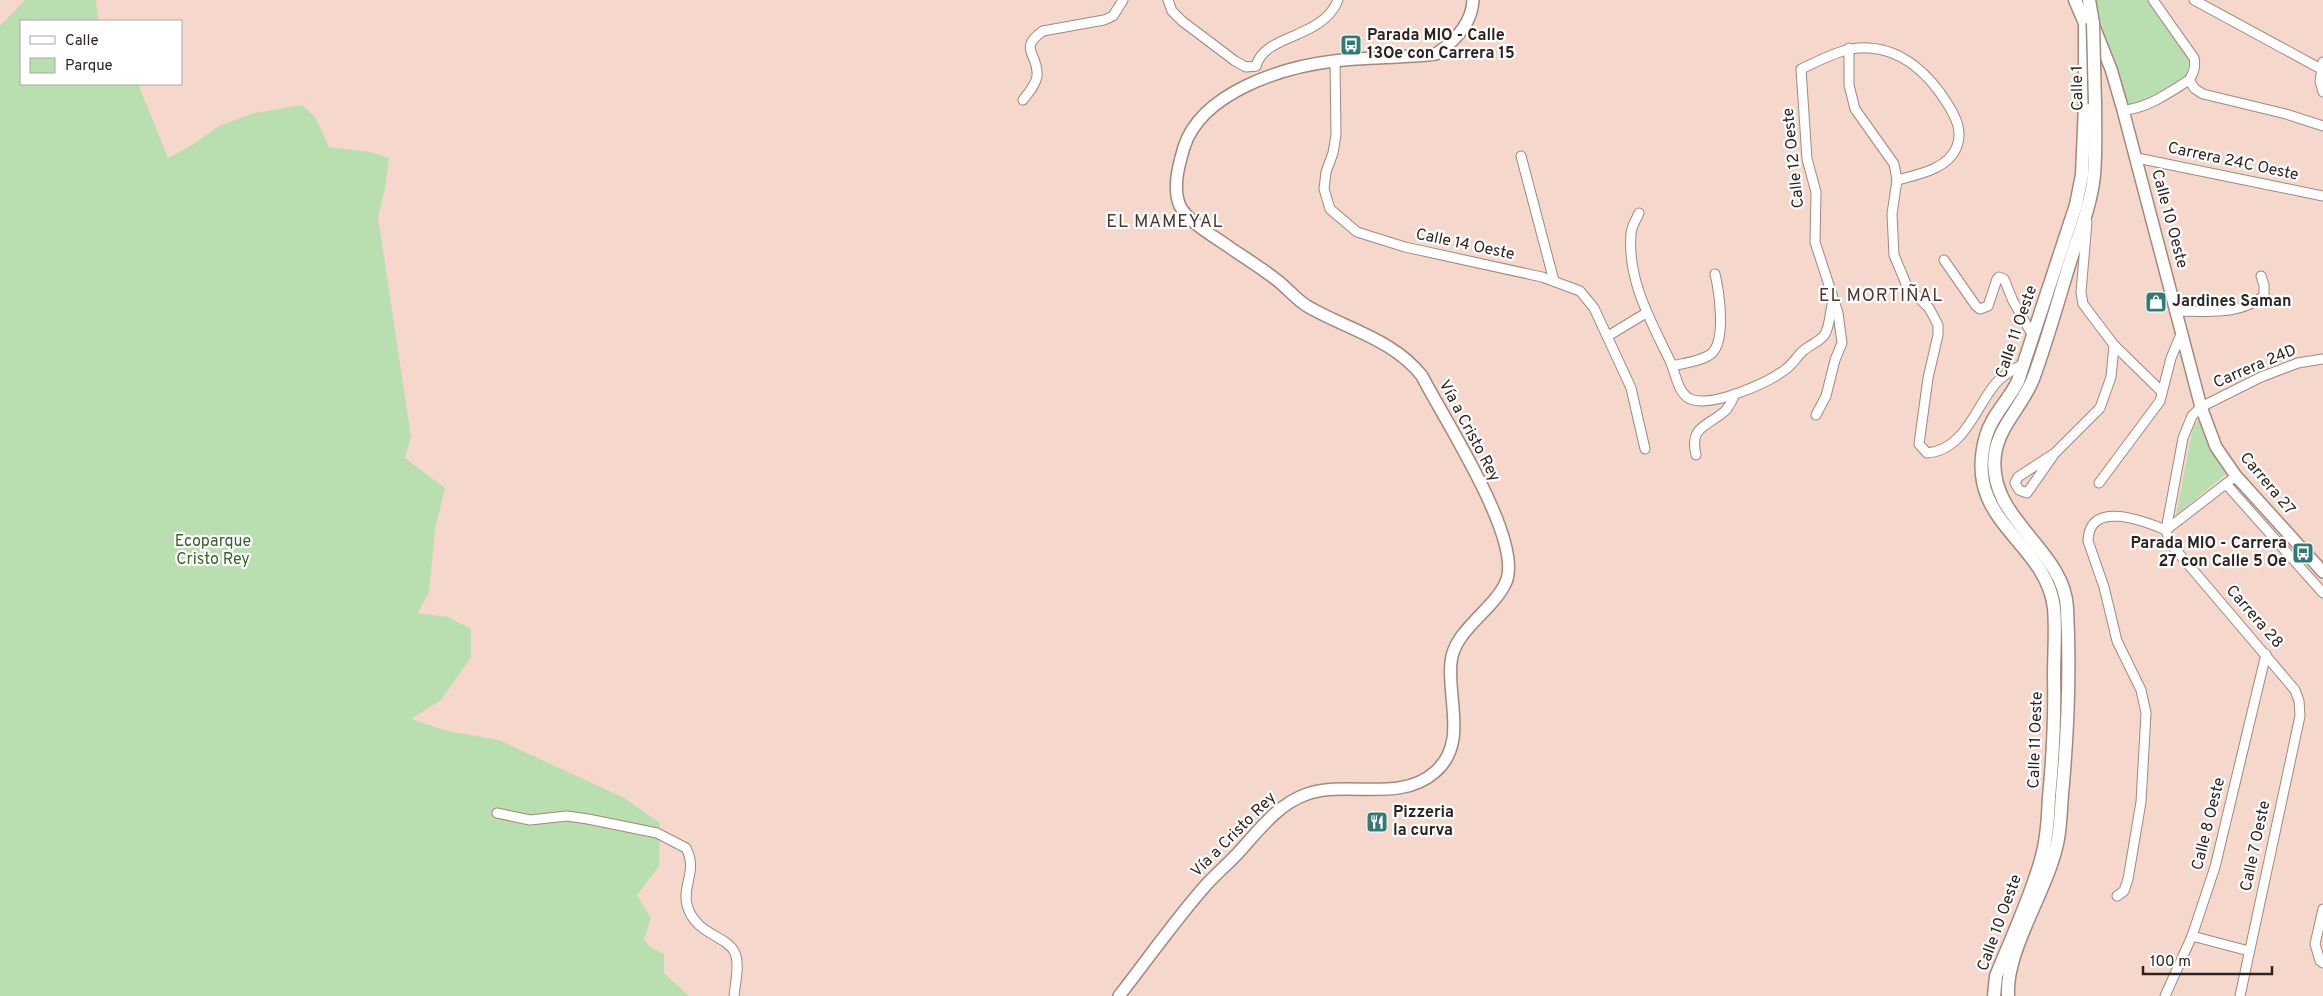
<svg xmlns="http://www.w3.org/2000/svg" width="2323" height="996" font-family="Overpass,sans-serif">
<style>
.green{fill:#b9deaf}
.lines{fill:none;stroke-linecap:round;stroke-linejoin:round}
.minor-casing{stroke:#a3887c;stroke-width:11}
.tertiary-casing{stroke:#a3887c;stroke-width:14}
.secondary-casing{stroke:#a3887c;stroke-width:15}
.minor{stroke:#fff;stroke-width:9}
.tertiary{stroke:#fff;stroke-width:11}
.secondary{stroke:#fff;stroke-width:12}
.secondary-bridge-casing{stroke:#a3887c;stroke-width:15;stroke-linecap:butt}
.secondary-bridge{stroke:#fff;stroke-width:12}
.labels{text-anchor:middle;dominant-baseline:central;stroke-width:4.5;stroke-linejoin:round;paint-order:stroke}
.poi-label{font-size:16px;font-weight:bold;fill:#2e241f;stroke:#fff;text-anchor:start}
.street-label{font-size:16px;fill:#2e241f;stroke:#fff}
.park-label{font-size:16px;fill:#356527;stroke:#fff}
.neighbourhood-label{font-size:18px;letter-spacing:1px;fill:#4e372d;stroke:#fff}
</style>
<rect width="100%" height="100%" fill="#f5d8cb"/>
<g class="green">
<path d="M25 0H96L98 21H21V84H138L168 158 194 144 219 126 255 113 302 105 315 117 329 147 370 152 389 158 385 188 378 217 411 437 405 458 445 488 435 529 429 592 418 613 448 617 471 629V657L441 700 411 719 447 731 499 740 624 798 660 823 659 866 637 895 651 918 644 939 650 947 664 954V973L689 996H0V26Z"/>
<path d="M2089 0H2153L2195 65 2180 86 2123 110Z"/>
<path d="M2199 419 2211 450 2227 473 2176 515 2193 427Z"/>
</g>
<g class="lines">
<g class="minor-casing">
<g id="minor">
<path d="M1168 0 1172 11 1182 21 1235 61 1246 67 1256 66"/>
<path d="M2194 0 2321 69"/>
<path d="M1849 48V85L1855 109 1894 164 1897 180 1892 214 1894 255 1907 286 1929 308 1938 325V335L1928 378 1919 444 1927 453C1965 450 1976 406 1996 383 2004 374 2014 369 2025 363"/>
<path d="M1335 61 1336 135 1333 153 1326 172 1324 189 1330 209 1357 232 1405 247 1542 277 1580 291 1594 308 1631 388 1645 449"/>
<path d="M2323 62 2320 81 2323 92"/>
<path d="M1256 66C1265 33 1322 40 1338 0"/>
<path d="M2189 80 2195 89 2203 94 2286 114 2323 126"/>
<path d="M1023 100C1028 93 1036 85 1037 76 1039 54 1017 49 1043 31L1104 20 1113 16 1123 0"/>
<path d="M2123 110C2146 109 2169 93 2189 80 2194 73 2196 67 2194 58L2153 0"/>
<path d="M1521 156 1554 281"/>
<path d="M2137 158 2323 196"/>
<path d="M1639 213C1636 220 1631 227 1631 234 1627 281 1652 323 1671 363 1676 375 1678 393 1690 399 1712 408 1768 383 1786 369 1793 364 1797 356 1804 350 1811 344 1820 342 1825 334 1830 325 1830 311 1833 301"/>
<path d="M2087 222 2081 292 2083 304 2114 345 2162 392"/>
<path d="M1944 260 1976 306 1980 309 1988 306 1997 279 1999 277 2004 279 2013 301 2033 336"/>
<path d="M2176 311C2209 311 2237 316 2264 296V285L2261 276"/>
<path d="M1608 336 1646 313"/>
<path d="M1672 366C1684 363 1705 361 1713 352 1726 337 1719 291 1715 274"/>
<path d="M1816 415 1826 396 1835 360 1842 343 1838 313 1815 242 1816 192 1807 159 1801 69C1823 59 1845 46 1869 48 1904 50 1930 76 1947 103 1955 116 1963 130 1957 146 1949 169 1917 175 1897 180"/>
<path d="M2055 453 2027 493 2019 490 2015 483 2018 477 2055 453 2100 408 2111 377 2114 345"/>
<path d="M1696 455C1689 426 1707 427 1725 411 1730 406 1732 400 1735 394"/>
<path d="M2099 483 2160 401 2171 358 2181 334"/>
<path d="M2226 484 2323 593"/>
<path d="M2166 530 2236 476"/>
<path d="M497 813 530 820 567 816 588 819 657 833 686 848C698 871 682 884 687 905 695 935 727 935 735 953 740 965 735 984 734 996"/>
<path d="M2117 896 2124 891 2128 879 2141 802 2146 713 2141 690 2117 641 2104 587 2088 541C2089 499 2144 521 2166 530"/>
<path d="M2323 909 2315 944 2320 961 2323 963"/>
<path d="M2192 936 2249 951"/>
<path d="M2165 996 2192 936 2215 867 2266 654"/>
<path d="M2240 996 2300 716 2299 701 2295 690 2170 543 2166 530 2183 438 2192 416 2201 407 2261 377 2298 363 2323 359"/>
</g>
</g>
<g class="tertiary-casing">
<g id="tertiary">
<path d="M2095 29 2111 69 2123 110 2201 407 2216 447 2236 476 2323 572"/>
<path d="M1119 996C1148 959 1175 920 1206 885 1217 873 1229 863 1239 852 1259 830 1278 804 1307 794 1348 780 1400 803 1435 772 1468 744 1447 699 1451 662 1454 630 1493 611 1506 582 1524 540 1443 418 1422 376 1393 339 1346 329 1307 306 1297 300 1288 289 1278 281 1263 269 1245 258 1229 247 1215 237 1187 221 1180 206 1172 188 1179 164 1184 147 1202 92 1283 67 1334 61 1368 57 1403 58 1436 54 1455 41 1472 23 1473 0"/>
</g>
</g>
<g class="secondary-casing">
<g id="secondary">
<path d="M2089 0 2093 23"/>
<path d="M1994 996 1996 976C2011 939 2030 899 2041 860 2047 839 2048 818 2049 797 2053 756 2055 717 2054 676 2054 654 2056 630 2054 608 2046 540 1961 522 1986 436 1992 415 2009 400 2018 381L2076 205 2082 175 2085 105V23L2075 0"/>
<path d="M2008 996C2005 949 2049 889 2058 839 2061 821 2061 802 2063 783 2068 725 2070 666 2067 608 2064 548 1986 519 1995 454 1999 426 2023 405 2033 379 2047 341 2058 301 2070 262 2079 234 2091 205 2094 175 2096 152 2095 128 2095 104"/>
</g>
</g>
<use href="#minor" class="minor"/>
<use href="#tertiary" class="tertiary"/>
<use href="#secondary" class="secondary"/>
<g class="secondary-bridge-casing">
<path id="secondary-bridge" d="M2093 23 2095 104"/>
</g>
<use href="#secondary-bridge" class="secondary-bridge"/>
</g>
<defs>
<g id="bus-square" transform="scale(1.125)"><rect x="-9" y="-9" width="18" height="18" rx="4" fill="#317a77" stroke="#fff"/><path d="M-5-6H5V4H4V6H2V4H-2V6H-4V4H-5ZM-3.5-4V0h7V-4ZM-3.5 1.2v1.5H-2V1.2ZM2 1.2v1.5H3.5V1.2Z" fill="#fff"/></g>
<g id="shop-square" transform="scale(1.125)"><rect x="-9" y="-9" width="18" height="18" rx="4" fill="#317a77" stroke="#fff"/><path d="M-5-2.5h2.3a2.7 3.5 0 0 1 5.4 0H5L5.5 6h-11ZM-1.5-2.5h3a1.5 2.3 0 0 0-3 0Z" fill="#fff"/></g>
<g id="restaurant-square" transform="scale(1.125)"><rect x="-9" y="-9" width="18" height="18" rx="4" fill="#317a77" stroke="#fff"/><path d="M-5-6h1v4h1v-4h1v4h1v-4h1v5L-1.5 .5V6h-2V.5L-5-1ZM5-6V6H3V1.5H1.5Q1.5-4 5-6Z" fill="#fff"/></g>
</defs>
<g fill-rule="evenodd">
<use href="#bus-square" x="1351" y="45"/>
<use href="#shop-square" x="2156" y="302"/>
<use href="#bus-square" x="2303" y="553"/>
<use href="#restaurant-square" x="1377" y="822"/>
</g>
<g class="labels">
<g class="poi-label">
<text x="1367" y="36">Parada MIO - Calle<tspan x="1367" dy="18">13Oe con Carrera 15</tspan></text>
<text x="2172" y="302">Jardines Saman</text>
<text x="2287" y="544" text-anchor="end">Parada MIO - Carrera<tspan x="2287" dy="18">27 con Calle 5 Oe</tspan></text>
<text x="1393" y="813">Pizzeria<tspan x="1393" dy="18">la curva</tspan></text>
</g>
<g class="street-label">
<text transform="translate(2078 88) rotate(-91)">Calle 1</text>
<text transform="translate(1794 158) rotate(-96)">Calle 12 Oeste</text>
<text transform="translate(2233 162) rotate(12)">Carrera 24C Oeste</text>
<text transform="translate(2169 219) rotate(75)">Calle 10 Oeste</text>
<text transform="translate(1465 245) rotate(12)">Calle 14 Oeste</text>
<text transform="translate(2017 332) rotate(-71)">Calle 11 Oeste</text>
<text transform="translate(2255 367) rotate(-23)">Carrera 24D</text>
<text transform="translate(1469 431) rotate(62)">Vía a Cristo Rey</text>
<text transform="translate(2267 484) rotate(50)">Carrera 27</text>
<text transform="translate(2254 617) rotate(49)">Carrera 28</text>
<text transform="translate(2036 740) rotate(-88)">Calle 11 Oeste</text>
<text transform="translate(2209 824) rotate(-76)">Calle 8 Oeste</text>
<text transform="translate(1234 835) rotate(-45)">Vía a Cristo Rey</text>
<text transform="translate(2256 846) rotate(-78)">Calle 7 Oeste</text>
<text transform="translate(2000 923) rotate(-70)">Calle 10 Oeste</text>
</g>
<g class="park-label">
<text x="213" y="542">Ecoparque<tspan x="213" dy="18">Cristo Rey</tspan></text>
</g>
<g class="neighbourhood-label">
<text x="1165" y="222">EL MAMEYAL</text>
<text x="1881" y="296">EL MORTIÑAL</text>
</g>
</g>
<rect x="20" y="20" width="162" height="65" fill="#ffffff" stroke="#aba7a5"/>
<rect x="30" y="36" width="25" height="8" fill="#ffffff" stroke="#aba7a5"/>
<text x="65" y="45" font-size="15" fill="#2e241f">Calle</text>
<rect x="30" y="58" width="25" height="15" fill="#b9deaf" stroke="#aba7a5"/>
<text x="65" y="70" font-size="15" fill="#2e241f">Parque</text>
<path d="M2143 966v8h129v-8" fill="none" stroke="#2e241f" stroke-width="2.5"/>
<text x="2150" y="966" font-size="15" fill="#2e241f" stroke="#ffffff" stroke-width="4" paint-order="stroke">100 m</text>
</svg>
